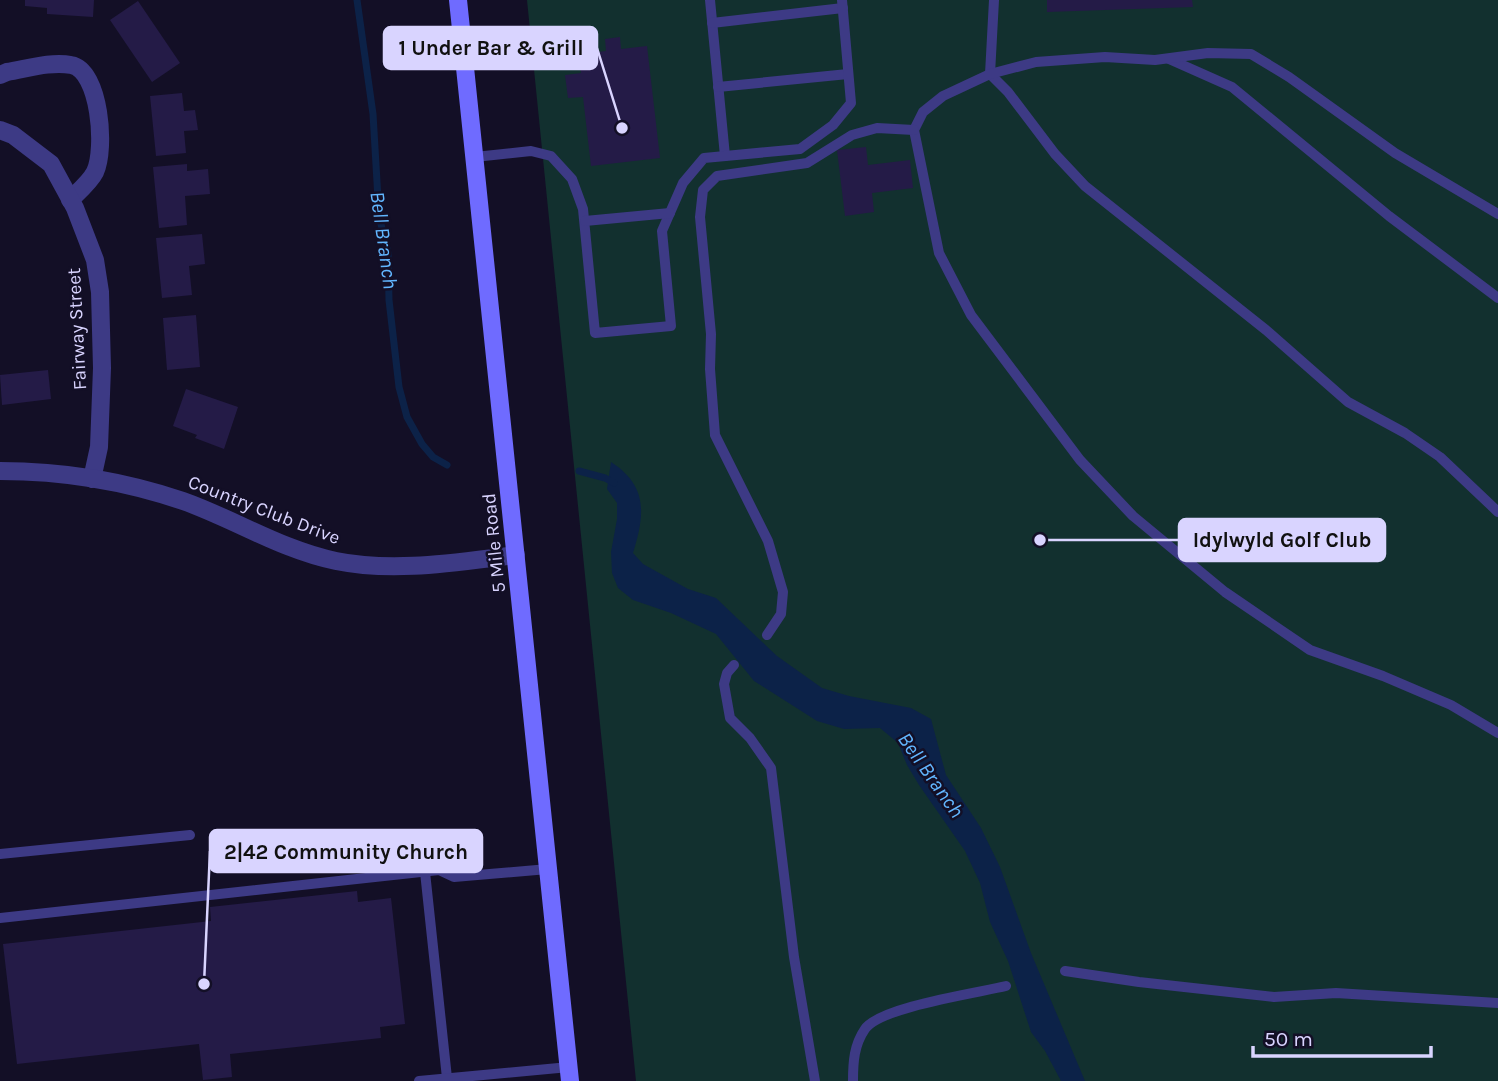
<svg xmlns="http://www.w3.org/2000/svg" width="1498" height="1081" font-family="Karla,sans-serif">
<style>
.green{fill:#12302f}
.water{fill:#0c2248}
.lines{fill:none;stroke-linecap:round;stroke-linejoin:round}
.stream{stroke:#0c2248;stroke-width:7}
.building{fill:#241b47}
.service{stroke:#3d3a85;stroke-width:10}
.minor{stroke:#3d3a85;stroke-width:18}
.secondary{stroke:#6f6bff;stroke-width:18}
.labels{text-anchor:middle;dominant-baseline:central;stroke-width:5;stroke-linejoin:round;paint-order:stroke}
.street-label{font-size:19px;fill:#d9d4ff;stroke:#130f26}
.water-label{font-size:21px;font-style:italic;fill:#62b6ff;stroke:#130f26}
.leader{fill:none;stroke:#d9d4ff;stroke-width:2.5}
.callout-dot{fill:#d9d4ff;stroke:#130f26;stroke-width:2.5}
.callout{fill:#d9d4ff;stroke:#d9d4ff;stroke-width:2.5}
.callout-label{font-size:21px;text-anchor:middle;font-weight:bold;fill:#111}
</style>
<rect width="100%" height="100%" fill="#130f26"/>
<path class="green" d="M527 0H1498V1081H636Z"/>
<path class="water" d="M611 462C648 486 645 514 633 553L643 564 688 589 716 598 777 656 822 688 849 696 911 708 931 719 946 775 981 828 1000 867 1031 953 1085 1081H1061L1045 1051 1031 1032 1008 961 990 922 980 883 965 851 919 785 907 765 898 743 880 728 844 729 817 721 754 681 716 634 671 613 633 600 618 588 612 573 611 552 617 519V503L607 489Z"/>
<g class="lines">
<g class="stream">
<path d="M357 0 373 114 379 216 388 253 389 300 399 387 407 417 422 444 433 457 447 465"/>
<path d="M579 471 605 478 614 483"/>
</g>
</g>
<g class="building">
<path d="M25 0H94L93 17 47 14V8L25 6Z"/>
<path d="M1047 0H1192L1193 7 1047 12Z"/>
<path d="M138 1 180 63 152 82 110 20Z"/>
<path d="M620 37 621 49 647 46 660 158 591 166 583 97 568 98 565 75 581 73 578 54 606 51 605 39Z"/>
<path d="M182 93 184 111 195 110 198 130 184 131 186 153 156 156 150 96Z"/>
<path d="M866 147 868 165 910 160 913 188 872 193 874 212 845 216 837 150Z"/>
<path d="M187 164V171L208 169 210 194 185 196 187 225 159 228 153 167Z"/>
<path d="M202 234 205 264 189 266 192 295 162 298 156 238Z"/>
<path d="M196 315 200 367 167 370 163 318Z"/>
<path d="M48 370 51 399 2 405 0 375Z"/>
<path d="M186 389 238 407 224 449 195 438 197 435 173 426Z"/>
<path d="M357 891 358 902 391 898 405 1024 380 1027 381 1038 230 1054 232 1077 203 1080 199 1044 17 1064 3 944 211 921 210 907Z"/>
</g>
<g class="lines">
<g class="service">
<path d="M710 0 725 156"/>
<path d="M994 0 990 74 1008 92 1055 154 1085 186 1266 330 1348 402 1405 433 1440 457 1498 512"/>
<path d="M712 23 843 8"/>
<path d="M1169 59 1232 87 1389 216 1498 298"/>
<path d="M718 87 848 74"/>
<path d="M475 157 531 151 551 156 572 179 583 209 595 333 671 326 662 231 683 183 704 158 800 149 833 125 851 103 842 0"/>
<path d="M1498 214 1395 153 1289 77 1251 54 1208 53 1155 60 1105 57 1036 62 990 74 943 96 923 112 914 130 939 253 971 315 1080 460 1133 516 1225 592 1310 650 1383 676 1451 705 1498 733"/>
<path d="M585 221 670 213"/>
<path d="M767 635 781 614 783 592 768 541 715 435 710 369 711 334 700 217 703 190 717 176 807 163 852 135 877 128 914 130"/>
<path d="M734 665 727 673 724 684 730 718 750 738 771 768 794 957 815 1081"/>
<path d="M0 854 190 835"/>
<path d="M425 872 447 1078"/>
<path d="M0 918 439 870 454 877 548 869"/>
<path d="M1065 971 1139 982 1274 997 1336 993 1498 1003"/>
<path d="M419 1081 569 1067"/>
<path d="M853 1081C853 1062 854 1045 865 1029 880 1007 977 993 1006 986"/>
</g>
<g class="minor">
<path d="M0 75 7 72C26 69 51 61 71 65 100 70 106 149 95 172 90 182 78 192 70 200"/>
<path d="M0 130 13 135 51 164 75 208 95 260 100 292 102 368 99 447 92 479"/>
<path d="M0 471C62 471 124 481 183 501 234 519 282 550 336 561 395 573 457 562 516 555"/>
</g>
<path class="secondary" d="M458 0 570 1081"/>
</g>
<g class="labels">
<g class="street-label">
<text transform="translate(77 329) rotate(-93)">Fairway Street</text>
<text transform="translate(264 510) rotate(21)">Country Club Drive</text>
<text transform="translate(494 543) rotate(-96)">5 Mile Road</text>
</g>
<g class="water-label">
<text transform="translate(384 240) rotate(82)">Bell Branch</text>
<text transform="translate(931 775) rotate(55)">Bell Branch</text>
</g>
</g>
<path class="leader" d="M622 128L597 48M1040 540L1179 540M204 984L210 851"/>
<g class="callout-dot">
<circle cx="622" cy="128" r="7"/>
<circle cx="1040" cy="540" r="7"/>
<circle cx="204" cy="984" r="7"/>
</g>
<g class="callout">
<rect x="384" y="27" width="213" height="42" rx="7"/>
<rect x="1179" y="519" width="206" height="42" rx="7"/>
<rect x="210" y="830" width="272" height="42" rx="7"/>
</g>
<g class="callout-label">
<text x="491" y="55">1 Under Bar &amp; Grill</text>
<text x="1282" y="547">Idylwyld Golf Club</text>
<text x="346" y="859">2|42 Community Church</text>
</g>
<path d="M1253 1046v10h178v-10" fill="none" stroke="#d9d4ff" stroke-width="3.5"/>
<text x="1264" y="1046" font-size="21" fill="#d9d4ff" stroke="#130f26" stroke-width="5" paint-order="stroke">50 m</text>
</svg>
